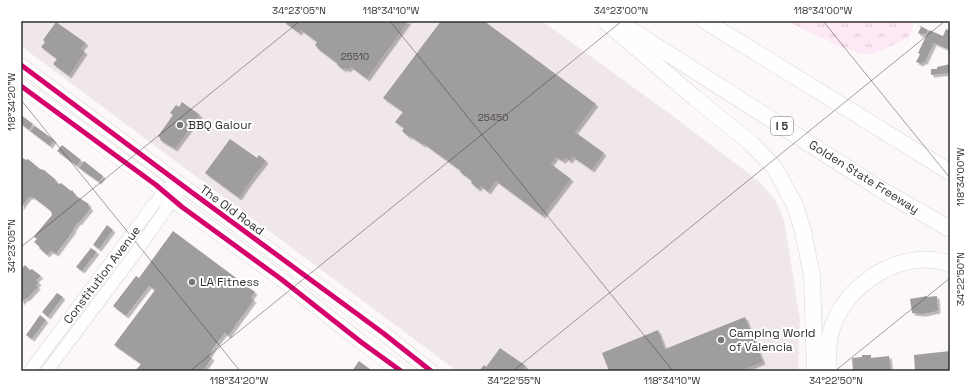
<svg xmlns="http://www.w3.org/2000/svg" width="971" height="392" font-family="'Space Grotesk',sans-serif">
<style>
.built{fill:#f0e7ec}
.grass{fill:url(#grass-tufts)}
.building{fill:#a09d9e;filter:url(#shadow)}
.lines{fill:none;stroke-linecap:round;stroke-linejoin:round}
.secondary-casing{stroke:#d9d5d7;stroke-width:13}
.primary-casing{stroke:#d9d5d7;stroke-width:15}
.highway-casing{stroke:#d9d5d7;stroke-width:17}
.secondary{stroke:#fffefe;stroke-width:12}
.primary{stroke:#fffefe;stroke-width:14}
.highway{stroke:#fffefe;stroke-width:16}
.cycleway-casing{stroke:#fff;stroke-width:8}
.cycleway{stroke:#d6006c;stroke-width:5}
.ticks{fill:none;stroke:#323031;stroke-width:1;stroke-opacity:0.45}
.poi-dot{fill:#797677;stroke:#fff;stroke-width:1.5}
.labels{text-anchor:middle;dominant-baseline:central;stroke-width:4;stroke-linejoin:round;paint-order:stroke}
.number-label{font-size:10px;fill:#4e4b4c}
.shield{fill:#fff;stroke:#706e6f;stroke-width:1}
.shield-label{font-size:11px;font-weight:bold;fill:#323031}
.poi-label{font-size:12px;fill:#323031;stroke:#fff;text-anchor:start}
.street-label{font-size:12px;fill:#323031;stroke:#fff}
.neatline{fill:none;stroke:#323031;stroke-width:1.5}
.ticks-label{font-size:10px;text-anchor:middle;fill:#323031}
</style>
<defs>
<pattern id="grass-tufts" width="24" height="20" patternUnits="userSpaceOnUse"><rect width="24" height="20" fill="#fde9f5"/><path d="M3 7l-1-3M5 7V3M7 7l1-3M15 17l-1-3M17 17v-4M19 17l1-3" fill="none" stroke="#d9c8d2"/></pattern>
<filter id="shadow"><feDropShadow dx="2.5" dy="2.5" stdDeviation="0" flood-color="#0004"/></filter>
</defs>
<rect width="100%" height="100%" fill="#fcf8fa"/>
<path class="built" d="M21 21H542L666 111 760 182 776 201 784 220 800 320 798 371H457L21 46Z"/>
<path class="grass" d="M786 21H915L908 38C898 42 879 53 870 54 857 57 802 28 786 21Z"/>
<g class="building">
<path d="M283 21H409L367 79 351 67 348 70 345 68 344 70 337 65 338 64 317 48V47L315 45 317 42 301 30 299 33Z"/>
<path d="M441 21H484L596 104 575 132 604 153 592 170 573 157 570 161 566 158 563 161 556 157 551 164 571 179 543 216 496 181 488 192 481 186 478 189 471 183 472 181 460 172 461 171 424 144 423 145 410 136 409 137 402 131 404 128 395 122 403 112 383 98Z"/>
<path d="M56 22 86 43 81 49 85 52 69 76 53 64 57 59 41 47 45 42 43 40Z"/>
<path d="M919 25 928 30 926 35 923 33 922 35 918 33 921 27Z"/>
<path d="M946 29 950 31V50L934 43 925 62H923L921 64 916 62 920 54 918 53 929 30 943 36Z"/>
<path d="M950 64V73L931 75V69H937V67Z"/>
<path d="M182 102 200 115 175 149 160 140 161 139 158 136 173 115 170 113 176 105 179 107Z"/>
<path d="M21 115 33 124 29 130 21 124Z"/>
<path d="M35 126 54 140 50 146 30 131Z"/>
<path d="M230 139 257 158 259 155 266 161 249 183 239 198 205 173Z"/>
<path d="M62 145 81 160 77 166 57 151Z"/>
<path d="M23 158 26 160 28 159 40 169 44 170 56 180 55 181 59 184 61 183 71 191 72 190 76 196 89 204 88 206 91 208 79 223 78 222 73 230H74L56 254 51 251 47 255 39 248 40 247 34 242 37 239 34 237 36 234 52 215 51 211 33 197H29L21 208V161Z"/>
<path d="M84 161 103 176 99 182 79 168Z"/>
<path d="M107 225 113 230 99 249 93 245Z"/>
<path d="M173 231 255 292 251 298 254 300 228 336 225 333 214 347 209 356 212 358 203 371H135L141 364 114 345 155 290 149 286 126 316 113 306 136 276 139 278Z"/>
<path d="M91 248 97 252 82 271 76 267Z"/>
<path d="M25 265 30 270 32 269 41 276 36 280 39 283 36 285 38 287 27 299 26 298 21 303V267L22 268Z"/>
<path d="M57 293 63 297 48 317 42 312Z"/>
<path d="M927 296V297L937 296 938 311 923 314 912 313 910 299Z"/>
<path d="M40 315 46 320 32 339 26 335Z"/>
<path d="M745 317 763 362 741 371H609L602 353 658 330 665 349Z"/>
<path d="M500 348 526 366 523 371H479L484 365 486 367Z"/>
<path d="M950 351V371H915L914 355Z"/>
<path d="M862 355H871V358L889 356 891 371H853L852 358 862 357Z"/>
<path d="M359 361 371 370 373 371H352Z"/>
</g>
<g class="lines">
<g class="secondary-casing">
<g id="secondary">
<path d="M30 371 153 205 176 180"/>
<path d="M47 371 134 255 182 186"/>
</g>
</g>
<g class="primary-casing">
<g id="primary">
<path d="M21 65 190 191 383 333 431 371"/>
<path d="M21 86 156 185 182 207 281 279 361 342 401 371"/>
</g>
</g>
<g class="highway-casing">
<g id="highway">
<path d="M605 21 695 98 752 144 774 167 795 205 803 231 812 276 815 371"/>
<path d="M705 21 950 172"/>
<path d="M620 23 885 192 950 229"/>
<path d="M829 371C828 355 827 341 833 325 849 282 904 247 950 264"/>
</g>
</g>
<use href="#secondary" class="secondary"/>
<use href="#primary" class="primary"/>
<use href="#highway" class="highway"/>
<g class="cycleway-casing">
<g id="cycleway">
<path d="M21 65 190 191 383 333 431 371"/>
<path d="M21 86 156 185 182 207 281 279 361 342 401 371"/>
</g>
</g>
<use href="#cycleway" class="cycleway"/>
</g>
<path class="ticks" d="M390 21 673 371M823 21 950 178M21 100 240 371M21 247 300 21M190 371 622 21M513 371 945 21M835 371 950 278"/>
<g class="poi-dot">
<circle cx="180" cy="125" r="4"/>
<circle cx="192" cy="282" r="4"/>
<circle cx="721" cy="340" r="4"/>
</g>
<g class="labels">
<g class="number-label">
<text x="355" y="56">25510</text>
<text x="493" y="117">25450</text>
</g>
<rect class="shield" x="771" y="117" width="22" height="18" rx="3"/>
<g class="shield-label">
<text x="782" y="126">I 5</text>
</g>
<g class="poi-label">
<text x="188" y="125">BBQ Galour</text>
<text x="200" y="282">LA Fitness</text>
<text x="729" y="333">Camping World<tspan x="729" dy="14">of Valencia</tspan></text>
</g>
<g class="street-label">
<text transform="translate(864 177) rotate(32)">Golden State Freeway</text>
<text transform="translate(232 210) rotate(36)">The Old Road</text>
<text transform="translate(102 275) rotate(-53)">Constitution Avenue</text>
</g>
</g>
<rect width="971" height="392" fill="none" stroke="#ffffff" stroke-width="44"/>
<rect x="22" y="22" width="927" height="348" class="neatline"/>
<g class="ticks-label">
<text x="299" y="14">34°23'05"N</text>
<text x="391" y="14">118°34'10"W</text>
<text x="621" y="14">34°23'00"N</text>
<text x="823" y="14">118°34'00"W</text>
<text transform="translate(11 102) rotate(-90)" y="4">118°34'20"W</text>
<text transform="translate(960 177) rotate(-90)" y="4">118°34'00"W</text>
<text transform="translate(11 246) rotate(-90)" y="4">34°23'05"N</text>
<text transform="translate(960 279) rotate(-90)" y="4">34°22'50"N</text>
<text x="239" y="384">118°34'20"W</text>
<text x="514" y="384">34°22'55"N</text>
<text x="672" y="384">118°34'10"W</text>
<text x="836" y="384">34°22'50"N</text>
</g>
</svg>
